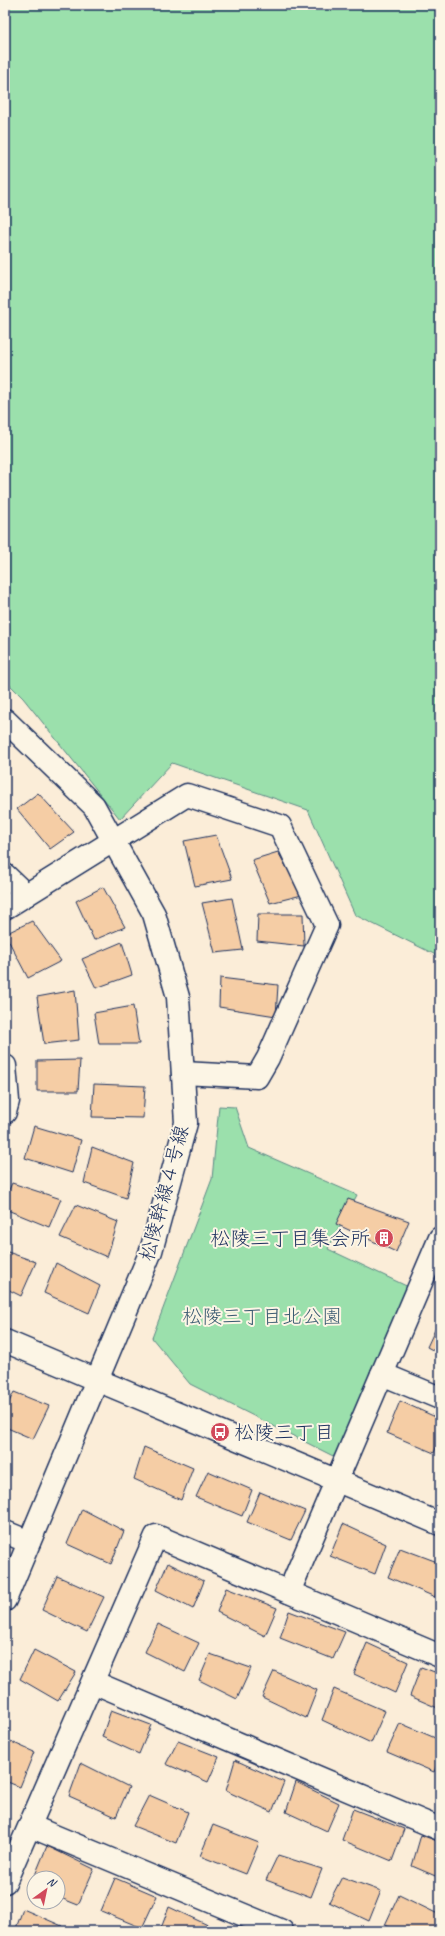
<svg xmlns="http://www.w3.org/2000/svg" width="445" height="1936" font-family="Caveat,'Klee One',sans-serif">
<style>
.green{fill:#9be0ac;stroke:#5b8885}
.building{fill:#f5cda5;stroke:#1b2f5e}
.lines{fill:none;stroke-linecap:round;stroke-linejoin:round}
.street-casing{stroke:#1b2f5e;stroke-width:25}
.secondary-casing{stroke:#1b2f5e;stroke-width:25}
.street{stroke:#fcf5e5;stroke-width:22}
.secondary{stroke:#fcf5e5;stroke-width:22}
.labels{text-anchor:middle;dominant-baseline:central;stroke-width:4;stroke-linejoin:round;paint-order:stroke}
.street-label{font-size:20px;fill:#1b2f5e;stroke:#fcf5e5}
.poi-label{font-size:20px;fill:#1b2f5e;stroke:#fcf5e5;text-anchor:end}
.park-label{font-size:20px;fill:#3b5b72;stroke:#fcf5e5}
</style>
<rect width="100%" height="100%" fill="#fbedd8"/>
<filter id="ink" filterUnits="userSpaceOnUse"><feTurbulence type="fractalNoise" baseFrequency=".025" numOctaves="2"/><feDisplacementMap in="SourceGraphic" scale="8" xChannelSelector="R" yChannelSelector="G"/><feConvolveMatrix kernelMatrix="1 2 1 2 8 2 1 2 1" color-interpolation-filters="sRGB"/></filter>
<g filter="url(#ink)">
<g class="green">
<path d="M5 5H440V957L355 915 308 810 172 763 120 819 23 698 5 680Z"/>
<path d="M219 1106 235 1107 249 1148 357 1195 328 1249 417 1291 345 1462 190 1384 152 1338 212 1179Z"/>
</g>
<g class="building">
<path d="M38 793 74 832 50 849 17 809Z"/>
<path d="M216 835 232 879 195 886 184 841Z"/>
<path d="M278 852 302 895 270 903 252 860Z"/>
<path d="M103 887 125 927 94 940 76 901Z"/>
<path d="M232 898 243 950 215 953 202 903Z"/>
<path d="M258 914H303L304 946 257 941Z"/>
<path d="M32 921 61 961 28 978 5 934Z"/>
<path d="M122 942 132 975 96 988 82 959Z"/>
<path d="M220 978 278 985 276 1016 219 1007Z"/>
<path d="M75 990 79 1040 44 1044 37 997Z"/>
<path d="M133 1006 139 1044H99L94 1013Z"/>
<path d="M80 1060 78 1091H37V1061Z"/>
<path d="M94 1084 145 1086 143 1118 92 1117Z"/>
<path d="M34 1126 81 1140 72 1173 25 1158Z"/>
<path d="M92 1147 134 1163 126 1198 84 1183Z"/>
<path d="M12 1183 61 1199 49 1227 5 1209V1199Z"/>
<path d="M348 1199 409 1221 396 1252 336 1224Z"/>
<path d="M76 1205 118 1222 107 1257 60 1237Z"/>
<path d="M5 1251 36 1262 21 1296 5 1288Z"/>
<path d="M56 1263 100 1286 89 1313 44 1293Z"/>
<path d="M440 1319V1354L427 1347Z"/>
<path d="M14 1392 49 1406 33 1439 5 1427V1410Z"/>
<path d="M400 1401 440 1419V1437L434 1453 387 1433Z"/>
<path d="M144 1447 193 1468 181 1500 134 1479Z"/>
<path d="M208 1471 252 1490 242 1516 196 1497Z"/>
<path d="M260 1492 305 1511 291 1540 247 1522Z"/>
<path d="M82 1509 124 1531 111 1564 67 1544Z"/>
<path d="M343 1524 386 1544 375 1574 330 1556Z"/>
<path d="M400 1548 440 1563V1584L435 1597 388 1577Z"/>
<path d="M168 1563 204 1581 193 1609 156 1590Z"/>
<path d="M57 1576 104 1597 87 1632 42 1610Z"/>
<path d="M226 1588 277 1608 265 1636 217 1612Z"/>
<path d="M289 1611 345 1632 333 1659 280 1638Z"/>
<path d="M158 1624 199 1643 185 1672 145 1652Z"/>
<path d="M367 1643 408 1662 395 1693 354 1674Z"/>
<path d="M34 1650 76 1672 58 1701 20 1679Z"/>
<path d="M210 1654 251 1668 237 1699 199 1680Z"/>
<path d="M421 1667 440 1674V1709L410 1696Z"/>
<path d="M274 1671 317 1690 306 1718 262 1697Z"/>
<path d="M334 1689 385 1711 371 1743 322 1720Z"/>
<path d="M111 1710 151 1725 139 1754 102 1737Z"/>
<path d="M400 1723 440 1740V1757L434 1772 387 1752Z"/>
<path d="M5 1739 34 1752 20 1787 5 1781Z"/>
<path d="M178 1741 219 1757 208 1782 166 1764Z"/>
<path d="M235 1760 284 1782 272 1812 226 1791Z"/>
<path d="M81 1763 129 1787 116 1817 69 1796Z"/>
<path d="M296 1782 339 1803 327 1831 286 1812Z"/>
<path d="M149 1795 188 1812 176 1843 133 1826Z"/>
<path d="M353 1809 404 1829 392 1861 342 1840Z"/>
<path d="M213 1825 259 1843 246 1874 200 1856Z"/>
<path d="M421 1835 440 1842V1878L412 1866Z"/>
<path d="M47 1846 94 1869 78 1905 58 1897V1878H34V1886L31 1885Z"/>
<path d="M278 1855 322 1869 311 1897 266 1880Z"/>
<path d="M342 1877 381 1891 369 1921 329 1902Z"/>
<path d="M115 1878 157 1896 142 1928 101 1911Z"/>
<path d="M399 1895 440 1915V1919L434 1931H398L385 1925Z"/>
<path d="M169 1907 212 1927 210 1931H160Z"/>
<path d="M23 1909 62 1926 60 1931H15Z"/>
</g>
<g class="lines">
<g class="street-casing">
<g id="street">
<path d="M5 875 26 895"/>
<path d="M5 908 187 795 280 826 327 925 268 1058 257 1077 183 1073"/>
<path d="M5 1066 8 1101 5 1112"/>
<path d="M5 1341 97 1380"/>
<path d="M382 1374 440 1398"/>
<path d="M5 1532 29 1542"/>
<path d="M289 1592 440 1238"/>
<path d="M93 1682 440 1829"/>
<path d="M30 1826 282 1931"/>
<path d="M5 1882 156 1536 440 1656"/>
</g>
</g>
<g class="secondary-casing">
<g id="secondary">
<path d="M5 720 94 806 154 914 178 997 186 1123 151 1251 5 1600"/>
<path d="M97 1380 440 1524"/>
</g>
</g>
<use href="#street" class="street"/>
<use href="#secondary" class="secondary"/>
</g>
</g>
<defs>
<g id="building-disc" transform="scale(1)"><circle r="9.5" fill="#d1495b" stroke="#fcf5e5"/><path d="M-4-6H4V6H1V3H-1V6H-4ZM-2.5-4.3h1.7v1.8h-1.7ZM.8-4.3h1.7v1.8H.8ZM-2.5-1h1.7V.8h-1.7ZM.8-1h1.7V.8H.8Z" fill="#fff"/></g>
<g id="bus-disc" transform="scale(1)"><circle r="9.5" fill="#d1495b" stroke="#fcf5e5"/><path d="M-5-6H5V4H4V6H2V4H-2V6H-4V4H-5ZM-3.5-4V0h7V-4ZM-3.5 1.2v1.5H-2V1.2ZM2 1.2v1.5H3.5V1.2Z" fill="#fff"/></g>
</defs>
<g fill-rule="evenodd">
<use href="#building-disc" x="384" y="1238"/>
<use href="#bus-disc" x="220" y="1432"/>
</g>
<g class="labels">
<g class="street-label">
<text transform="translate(164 1193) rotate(-75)">松陵幹線４号線</text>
</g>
<g class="poi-label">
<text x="370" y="1238">松陵三丁目集会所</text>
<text x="234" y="1432" text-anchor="start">松陵三丁目</text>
</g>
<g class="park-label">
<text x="262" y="1316">松陵三丁目北公園</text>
</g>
</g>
<rect width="445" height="1936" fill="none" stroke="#fcf5e5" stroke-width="20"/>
<rect x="10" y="10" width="425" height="1916" fill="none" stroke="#1b2f5e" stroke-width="1.5" filter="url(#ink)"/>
<g transform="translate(46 1890) rotate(33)"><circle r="19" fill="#fcf5e5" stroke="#a2a6af"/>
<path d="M0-3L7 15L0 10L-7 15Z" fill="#d1495b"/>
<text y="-6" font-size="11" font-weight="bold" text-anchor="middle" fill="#1b2f5e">N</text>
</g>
</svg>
